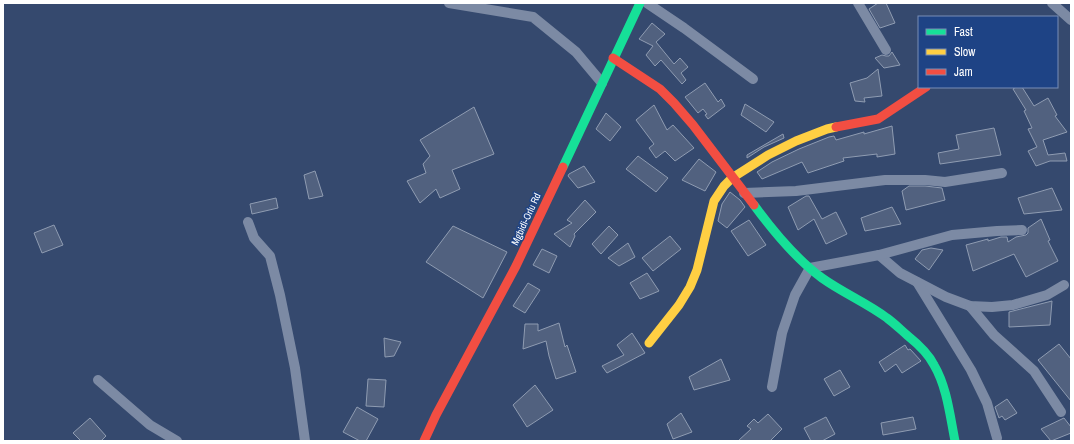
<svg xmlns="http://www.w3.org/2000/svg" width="1074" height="444" font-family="'Archivo Narrow',sans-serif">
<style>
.building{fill:#51617f;stroke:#8f9cb2}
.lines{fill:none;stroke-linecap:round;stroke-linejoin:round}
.street{stroke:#7c8aa4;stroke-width:10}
.fast{stroke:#16e098;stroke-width:9}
.slow{stroke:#ffcf43;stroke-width:9}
.jam{stroke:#f24e42;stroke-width:9}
.labels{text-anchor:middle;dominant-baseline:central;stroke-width:3;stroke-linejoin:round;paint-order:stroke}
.street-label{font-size:10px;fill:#fff;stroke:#1e4385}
</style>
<rect width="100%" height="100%" fill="#35496e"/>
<g class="building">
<path d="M878 3H886L895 23 880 28 869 9Z"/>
<path d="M652 23 665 34 656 42 674 64 680 58 688 67 681 73 686 80 682 84 661 60 655 66 646 55 653 46 639 39Z"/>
<path d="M892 52 900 65 884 68 875 58 882 55 886 56H889Z"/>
<path d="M878 69 882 96 864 98 865 102 855 101 850 83 867 78Z"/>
<path d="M705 83 718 102 721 99 725 106 708 119 705 115 707 114 703 109 698 113 685 97Z"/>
<path d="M1016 87H1022L1034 106 1048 98 1057 115 1055 116 1067 132 1043 140 1048 155 1065 153 1067 161H1050L1036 166 1028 151 1037 147 1028 129 1032 128 1024 111 1026 110 1013 89Z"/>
<path d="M745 104 774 122 766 132 741 115Z"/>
<path d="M654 105 667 130 673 125 694 148 675 161 665 151 656 158 649 148 654 144 636 120Z"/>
<path d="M474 107 494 154 452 170 460 189 440 198 436 189 420 203 407 181 426 173 423 164 430 156 420 140Z"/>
<path d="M606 113 621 127 610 141 596 129Z"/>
<path d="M892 126 895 154 877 157V154L843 158 844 161 808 173 802 162 762 179 757 172 772 162 799 149 829 137 834 136 836 140 864 132V134Z"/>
<path d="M994 128 1001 155 940 164 938 153 959 149 956 135Z"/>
<path d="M783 134 784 138 764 147 747 158V155Z"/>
<path d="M638 156 668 178 656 192 626 169Z"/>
<path d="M699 159 716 172 705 191 682 180Z"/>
<path d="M584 166 595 182 578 188 568 176 569 174Z"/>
<path d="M315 171 323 196 309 199 304 175Z"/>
<path d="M909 186H925L942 188 945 200 906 210 902 191Z"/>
<path d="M1052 188 1062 210 1024 214 1018 198Z"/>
<path d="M730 192 740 200 745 207 727 228 718 221 722 204Z"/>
<path d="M806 196H809L822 219 836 212 847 234 826 244 814 219 798 230 788 207Z"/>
<path d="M276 198 278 208 252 214 250 204Z"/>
<path d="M585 200 596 212 574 234 575 236 570 247 554 234 572 223 567 220Z"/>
<path d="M892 207 901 224 865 231 861 218Z"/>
<path d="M1041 219 1050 240 1048 241 1058 261 1026 277 1014 254 973 271 966 245 988 239V241L1001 237H1007L1008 242 1016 237 1026 235 1028 233V228Z"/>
<path d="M749 220 766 245 748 256 731 231Z"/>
<path d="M54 225 63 245 42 253 34 233Z"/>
<path d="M453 226 507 252 483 298 426 262Z"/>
<path d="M609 226 618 235 601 254 592 244Z"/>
<path d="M670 236 681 249 653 271 642 258Z"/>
<path d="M628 243 635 257 619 266 608 258Z"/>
<path d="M931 248 943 250 929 270 915 259 922 250Z"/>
<path d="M542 249 557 256 549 273 533 265Z"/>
<path d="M647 273 659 291 640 299 630 283Z"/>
<path d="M528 283 540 290 525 313 513 306Z"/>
<path d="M1052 301 1050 325 1009 327V312Z"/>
<path d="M559 323 565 347 567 345 576 372 556 379 549 356 546 341 523 349 525 324H538V331Z"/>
<path d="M632 333 645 353 607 373 602 366 624 355 617 345Z"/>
<path d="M384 338 401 342 394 356 385 357Z"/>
<path d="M1059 344 1071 359V401L1038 360Z"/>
<path d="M905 345 908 350 910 349 921 361 902 373 896 364 885 372 879 362Z"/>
<path d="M721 359 730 380 694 390 689 377Z"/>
<path d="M840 370 850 387 834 396 824 379Z"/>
<path d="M368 379 386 380 384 407 366 406Z"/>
<path d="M535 385 553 410 527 427 513 405Z"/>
<path d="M1007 399 1017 413 1005 420 1002 416 999 418 995 407Z"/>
<path d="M357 407 378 419 366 441H360L343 432Z"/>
<path d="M681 413 692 432 673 439 667 424Z"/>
<path d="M768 414 782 429 770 441H738L751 429 747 426 754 419 758 423Z"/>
<path d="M826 417 835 434 822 441H811L804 428Z"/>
<path d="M913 417 916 429 883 435 881 423Z"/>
<path d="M90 418 106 436 101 441H81L73 433Z"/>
<path d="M1064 418 1071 427V433L1051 441 1041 429Z"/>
</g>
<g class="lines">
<g class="street">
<path d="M449 3 533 17 576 52 602 83"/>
<path d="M647 3 684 28 753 79"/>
<path d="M858 3 886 50"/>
<path d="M1052 3 1071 20"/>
<path d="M744 193 796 191 885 180H925L945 182 1002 173"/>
<path d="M248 222 254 238 270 256 280 295 295 368 305 441"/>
<path d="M879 255 900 273 946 297 970 306 992 307 1013 305 1047 295 1064 285"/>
<path d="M917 282 971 370 987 403 997 438"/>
<path d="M970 306 994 335 1034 371 1061 412"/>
<path d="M98 380 150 425 177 441"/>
<path d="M772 387 782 333 795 295 810 268 879 255 952 235 997 231 1022 230"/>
</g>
<g class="fast">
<path d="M563 167 640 3"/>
<path d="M754 205C773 231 796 259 822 278 843 293 867 303 887 318 894 323 901 330 908 336 918 344 928 353 934 365 947 387 950 416 955 441"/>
</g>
<path class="slow" d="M649 343 679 305 690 287 697 270 714 201 724 186 732 178 768 155 796 141 827 129 836 127"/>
<g class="jam">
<path d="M613 58 660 89 674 103 693 125 754 205"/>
<path d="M836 127 878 119 926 87"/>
<path d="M424 441 436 415 516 266 563 167"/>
</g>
</g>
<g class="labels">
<g class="street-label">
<text transform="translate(526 219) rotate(-65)">Mgbidi-Orlu Rd</text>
</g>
</g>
<rect width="1074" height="444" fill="none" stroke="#ffffff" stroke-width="8"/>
<rect x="918" y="16" width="140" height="72" fill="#1e4385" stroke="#788eb6"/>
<rect x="926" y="29" width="20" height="6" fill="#16e098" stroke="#788eb6"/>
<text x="954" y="36" font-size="12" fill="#ffffff">Fast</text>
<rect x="926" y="49" width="20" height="6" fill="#ffcf43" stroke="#788eb6"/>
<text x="954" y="56" font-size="12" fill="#ffffff">Slow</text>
<rect x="926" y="69" width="20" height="6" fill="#f24e42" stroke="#788eb6"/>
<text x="954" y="76" font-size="12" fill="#ffffff">Jam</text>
</svg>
